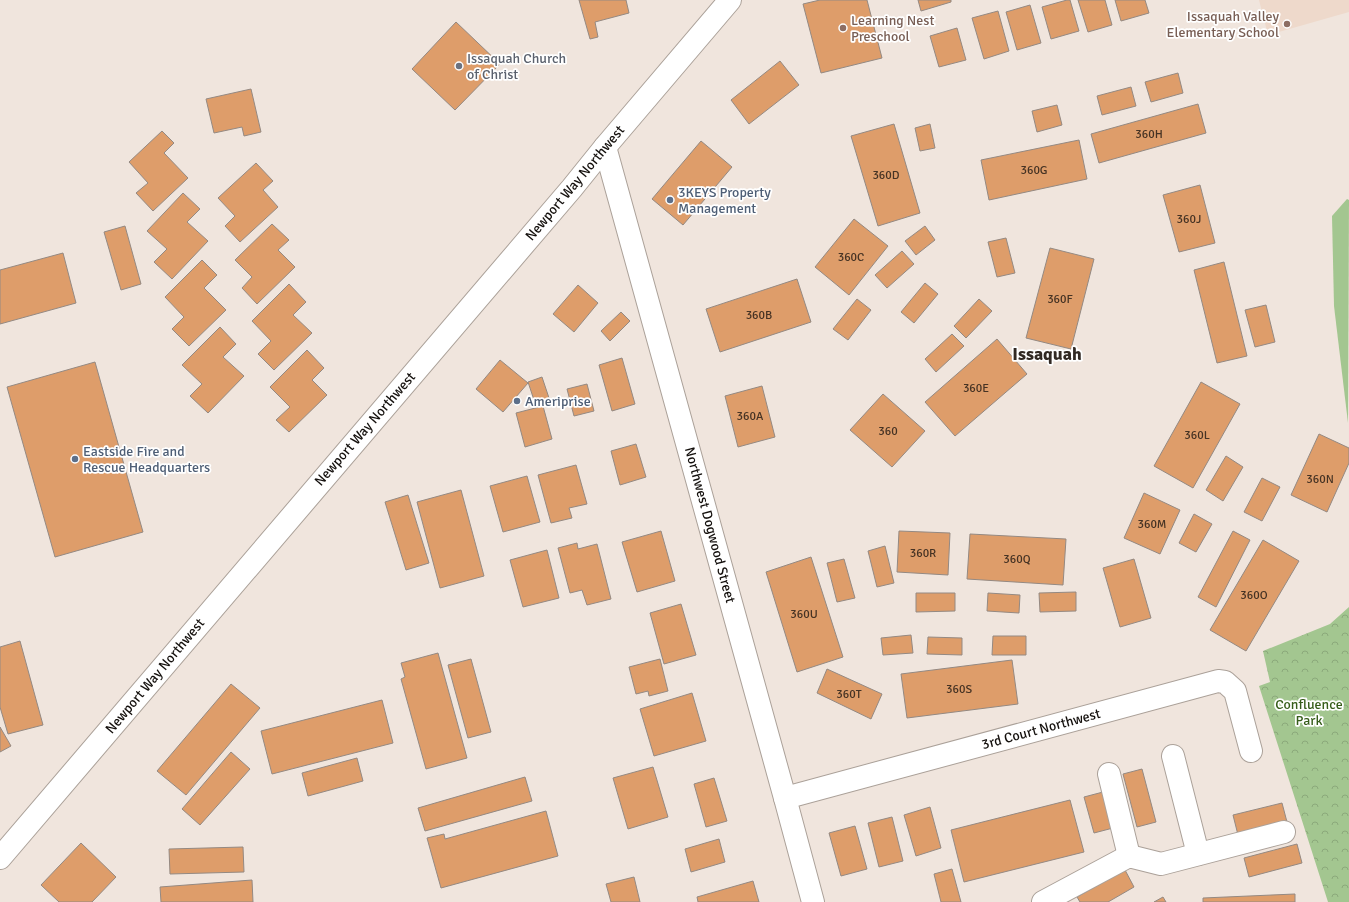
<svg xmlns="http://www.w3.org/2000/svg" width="1349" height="902" font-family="Signika,sans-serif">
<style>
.education{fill:#eed9cb}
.forest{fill:url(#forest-crowns)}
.pitch{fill:#a3c690}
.building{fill:#de9d6a;stroke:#948982}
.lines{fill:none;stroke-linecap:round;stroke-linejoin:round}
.street-casing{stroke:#aba199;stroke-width:24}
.secondary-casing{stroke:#aba199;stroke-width:24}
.street{stroke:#fff;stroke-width:22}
.secondary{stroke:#fff;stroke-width:22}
.education-dot{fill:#8d6e63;stroke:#fff;stroke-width:1.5}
.worship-dot{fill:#6b7280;stroke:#fff;stroke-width:1.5}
.service-dot{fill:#5c6f8a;stroke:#fff;stroke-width:1.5}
.labels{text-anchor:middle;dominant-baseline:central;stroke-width:3.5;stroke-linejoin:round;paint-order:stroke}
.number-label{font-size:12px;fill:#463324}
.education-label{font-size:14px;fill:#785e54;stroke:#fff;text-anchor:end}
.worship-label{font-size:14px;fill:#5b616d;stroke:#fff;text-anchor:start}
.street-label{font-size:14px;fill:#14100d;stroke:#fff}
.service-label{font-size:14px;fill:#4e5e75;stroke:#fff;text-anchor:start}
.park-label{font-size:14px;fill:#365d1a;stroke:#fff}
.district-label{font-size:18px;font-weight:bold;fill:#312923;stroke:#fff}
</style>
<defs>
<pattern id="forest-crowns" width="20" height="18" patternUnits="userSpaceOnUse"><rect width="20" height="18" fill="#a3c690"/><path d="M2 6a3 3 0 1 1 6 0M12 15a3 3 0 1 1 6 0" fill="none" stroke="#8ba97b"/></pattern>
</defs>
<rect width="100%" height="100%" fill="#f0e5dd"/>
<path class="education" d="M1259 0H1349V12L1268 35Z"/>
<path class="forest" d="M1349 607V902H1328L1259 686 1270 682 1263 651 1330 624Z"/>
<path class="pitch" d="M1347 199 1349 200 1348 423 1334 306 1332 216Z"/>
<g class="building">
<path d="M579 0H626L629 13 595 22 598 37 590 39Z"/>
<path d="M820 0H867L882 58 821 73 803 4Z"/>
<path d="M918 0H951V2L921 11Z"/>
<path d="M1067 0H1070L1079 31 1051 39 1042 7Z"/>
<path d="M1078 0H1105L1112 25 1088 32Z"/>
<path d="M1115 0H1145L1149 13 1121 21Z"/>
<path d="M1030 5 1041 43 1017 50 1006 12Z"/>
<path d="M998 11 1009 51 984 59 972 18Z"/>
<path d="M456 22 500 64 455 110 412 69Z"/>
<path d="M957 28 966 60 939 67 930 36Z"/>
<path d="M780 61 799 85 749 124 731 100Z"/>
<path d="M1178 73 1183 93 1151 102 1145 82Z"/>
<path d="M1131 87 1136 106 1102 115 1097 96Z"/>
<path d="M251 89 261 132 244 136 242 127 214 133 206 99Z"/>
<path d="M1198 104 1206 133 1099 163 1091 134Z"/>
<path d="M1057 105 1062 125 1037 132 1032 111Z"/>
<path d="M894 124 920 213 878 226 851 136Z"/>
<path d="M930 124 935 148 920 151 915 128Z"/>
<path d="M162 131 174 143 164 153 188 178 153 211 136 193 148 183 129 162Z"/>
<path d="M1079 140 1087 179 989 200 981 160Z"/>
<path d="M701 141 732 167 683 225 652 199Z"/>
<path d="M256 163 273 181 263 190 278 207 240 242 225 226 235 216 218 198Z"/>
<path d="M1200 185 1215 243 1179 252 1163 195Z"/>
<path d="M183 193 200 209 187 222 208 241 172 279 154 262 167 249 147 231Z"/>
<path d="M854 219 888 246 849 295 815 267Z"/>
<path d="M272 224 289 240 278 250 295 267 257 304 242 288 252 277 235 260Z"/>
<path d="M125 226 141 284 121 290 104 232Z"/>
<path d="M925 226 935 240 916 255 905 241Z"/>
<path d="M1006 238 1015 273 997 277 988 242Z"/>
<path d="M1050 248 1094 259 1071 349 1026 338Z"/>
<path d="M902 251 914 264 887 288 875 275Z"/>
<path d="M63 253 76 303 0 324V270Z"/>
<path d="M202 260 217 275 204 288 226 310 189 346 172 329 184 317 165 297Z"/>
<path d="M1224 262 1247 356 1217 363 1194 270Z"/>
<path d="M797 279 811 322 720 352 706 309Z"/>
<path d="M925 283 938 294 914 323 901 312Z"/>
<path d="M289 284 306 302 293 315 312 333 274 370 258 354 271 341 252 321Z"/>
<path d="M578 285 598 303 574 332 553 314Z"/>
<path d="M857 299 871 310 848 340 833 329Z"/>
<path d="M979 299 992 311 966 338 954 326Z"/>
<path d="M1266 305 1275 342 1255 347 1245 310Z"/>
<path d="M621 312 630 321 610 341 601 331Z"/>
<path d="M220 327 236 344 223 357 244 376 208 413 190 396 202 384 182 365Z"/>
<path d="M952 334 964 346 936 372 925 359Z"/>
<path d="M997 339 1027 374 955 436 925 402Z"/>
<path d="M307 350 324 368 312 380 327 395 289 432 276 420 290 407 270 387Z"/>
<path d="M622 358 635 404 612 411 599 365Z"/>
<path d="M500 360 528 383 503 412 476 389Z"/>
<path d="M95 362 143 532 55 557 7 387Z"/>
<path d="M542 377 550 401 536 406 528 382Z"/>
<path d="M1201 382 1240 404 1193 488 1154 466Z"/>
<path d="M587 384 594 411 574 416 567 389Z"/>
<path d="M762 386 775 437 738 447 725 396Z"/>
<path d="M883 394 925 431 892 467 850 430Z"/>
<path d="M543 406 552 439 525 447 516 413Z"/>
<path d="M1319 434 1349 448V463L1327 512 1291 495Z"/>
<path d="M636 444 646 477 620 485 611 451Z"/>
<path d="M1226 456 1243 467 1223 501 1206 490Z"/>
<path d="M576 465 587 504 569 508 572 518 551 523 538 475Z"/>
<path d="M527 476 540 522 503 532 490 486Z"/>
<path d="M1262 478 1280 487 1262 521 1244 512Z"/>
<path d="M461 490 484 576 440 588 417 502Z"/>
<path d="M1144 493 1180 510 1160 554 1124 538Z"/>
<path d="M408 495 429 563 406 570 385 502Z"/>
<path d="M1194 514 1212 524 1196 552 1179 543Z"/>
<path d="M661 531 675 581 637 592 622 542Z"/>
<path d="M899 531 950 533 948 575 897 572Z"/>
<path d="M1233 531 1250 540 1216 607 1198 597Z"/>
<path d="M970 534 1066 539 1063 585 967 579Z"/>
<path d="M1263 540 1299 561 1246 651 1210 630Z"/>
<path d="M577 543 578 549 597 544 611 599 587 605 582 590 570 593 558 548Z"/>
<path d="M885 546 894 583 877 587 868 551Z"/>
<path d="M547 550 559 598 523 607 510 560Z"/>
<path d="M811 557 843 657 797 672 766 572Z"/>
<path d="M844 559 855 598 837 602 827 563Z"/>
<path d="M1134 559 1151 618 1120 627 1103 568Z"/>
<path d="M1076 592V611L1040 612 1039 593Z"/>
<path d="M916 593H955V611L916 612Z"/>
<path d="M988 593 1020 595 1019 613 987 611Z"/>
<path d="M681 604 696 655 664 664 650 613Z"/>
<path d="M911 635 913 653 883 655 881 638Z"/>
<path d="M993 636H1026V655H992Z"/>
<path d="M928 637 962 638V655L927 654Z"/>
<path d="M20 641 43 725 8 734 0 707V647Z"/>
<path d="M438 653 467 758 426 769 401 679 405 677 401 663Z"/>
<path d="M471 659 491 732 468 738 448 665Z"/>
<path d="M660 659 668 691 649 696 648 691 636 694 629 667Z"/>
<path d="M1012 660 1018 704 907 718 901 674Z"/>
<path d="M827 669 882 694 871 719 817 693Z"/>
<path d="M231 684 260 708 186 795 157 771Z"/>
<path d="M692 693 706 741 654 756 640 709Z"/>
<path d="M382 700 393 743 272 774 261 731Z"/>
<path d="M0 727 11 746 0 752Z"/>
<path d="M231 752 250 769 200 825 182 809Z"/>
<path d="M357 758 363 781 308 796 302 773Z"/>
<path d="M653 767 668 817 628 829 613 778Z"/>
<path d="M1142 769 1156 822 1137 827 1123 774Z"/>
<path d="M525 777 532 801 425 831 418 808Z"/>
<path d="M714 778 727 821 706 827 694 784Z"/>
<path d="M1103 792 1113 828 1094 833 1084 797Z"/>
<path d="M1070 800 1084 852 964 882 951 830Z"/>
<path d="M1282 803 1287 822 1238 835 1233 815Z"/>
<path d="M930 807 941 848 916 856 904 815Z"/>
<path d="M546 811 558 856 441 888 427 838 444 834 445 839Z"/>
<path d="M892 817 903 861 879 867 868 823Z"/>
<path d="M855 826 867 869 841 876 829 833Z"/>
<path d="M719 839 725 862 691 872 685 849Z"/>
<path d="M81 843 116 877 92 902H59L41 885Z"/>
<path d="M1297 844 1302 863 1249 877 1244 858Z"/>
<path d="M243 847 244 872 170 874 169 849Z"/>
<path d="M952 869 961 902H941L934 874Z"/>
<path d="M1125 870 1134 887 1108 902H1080L1077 897Z"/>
<path d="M634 877 640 902H611L606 884Z"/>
<path d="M252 880 253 902H161L160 887Z"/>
<path d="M753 881 759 902H698L697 897Z"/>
<path d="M1295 894V902H1203V898Z"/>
<path d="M1163 897 1166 902H1154Z"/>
</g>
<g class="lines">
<g class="street-casing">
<g id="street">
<path d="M605 147 785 798 813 902"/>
<path d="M1173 756 1198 854"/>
<path d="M1109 774 1129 856"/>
<path d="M785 798 1218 681 1225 682 1235 691 1251 751"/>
<path d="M1043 902 1129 856 1161 864 1284 832"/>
</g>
</g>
<g class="secondary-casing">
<path id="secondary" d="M0 858 572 188 605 147 730 0"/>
</g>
<use href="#street" class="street"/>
<use href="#secondary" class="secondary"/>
</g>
<g class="education-dot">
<circle cx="1287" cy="24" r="4"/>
<circle cx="843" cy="28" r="4"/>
</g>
<circle class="worship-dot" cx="459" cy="66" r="4"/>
<g class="service-dot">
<circle cx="670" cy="200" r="4"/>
<circle cx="517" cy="401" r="4"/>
<circle cx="75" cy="459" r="4"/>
</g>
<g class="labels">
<g class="number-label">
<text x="1149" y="134">360H</text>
<text x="1034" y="170">360G</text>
<text x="886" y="175">360D</text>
<text x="1189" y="219">360J</text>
<text x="851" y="257">360C</text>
<text x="1060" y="299">360F</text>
<text x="759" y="315">360B</text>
<text x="976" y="388">360E</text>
<text x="750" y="416">360A</text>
<text x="888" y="431">360</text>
<text x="1197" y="435">360L</text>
<text x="1320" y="479">360N</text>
<text x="1152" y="524">360M</text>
<text x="923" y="553">360R</text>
<text x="1017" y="559">360Q</text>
<text x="1254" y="595">360O</text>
<text x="804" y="614">360U</text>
<text x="959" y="689">360S</text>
<text x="849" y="694">360T</text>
</g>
<g class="education-label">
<text x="1279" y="16">Issaquah Valley<tspan x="1279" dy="16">Elementary School</tspan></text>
<text x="851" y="20" text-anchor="start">Learning Nest<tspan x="851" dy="16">Preschool</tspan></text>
</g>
<g class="worship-label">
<text x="467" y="58">Issaquah Church<tspan x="467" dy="16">of Christ</tspan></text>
</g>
<g class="street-label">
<text transform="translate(575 183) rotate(-50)">Newport Way Northwest</text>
<text transform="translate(365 429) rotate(-49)">Newport Way Northwest</text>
<text transform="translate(710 525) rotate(75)">Northwest Dogwood Street</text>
<text transform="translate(155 676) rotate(-50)">Newport Way Northwest</text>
<text transform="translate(1041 729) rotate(-15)">3rd Court Northwest</text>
</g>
<g class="service-label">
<text x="678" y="192">3KEYS Property<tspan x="678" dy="16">Management</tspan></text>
<text x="525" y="401">Ameriprise</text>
<text x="83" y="451">Eastside Fire and<tspan x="83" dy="16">Rescue Headquarters</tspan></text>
</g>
<g class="park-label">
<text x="1309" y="704">Confluence<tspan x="1309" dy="16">Park</tspan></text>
</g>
<g class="district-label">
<text x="1047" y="354">Issaquah</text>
</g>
</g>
</svg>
